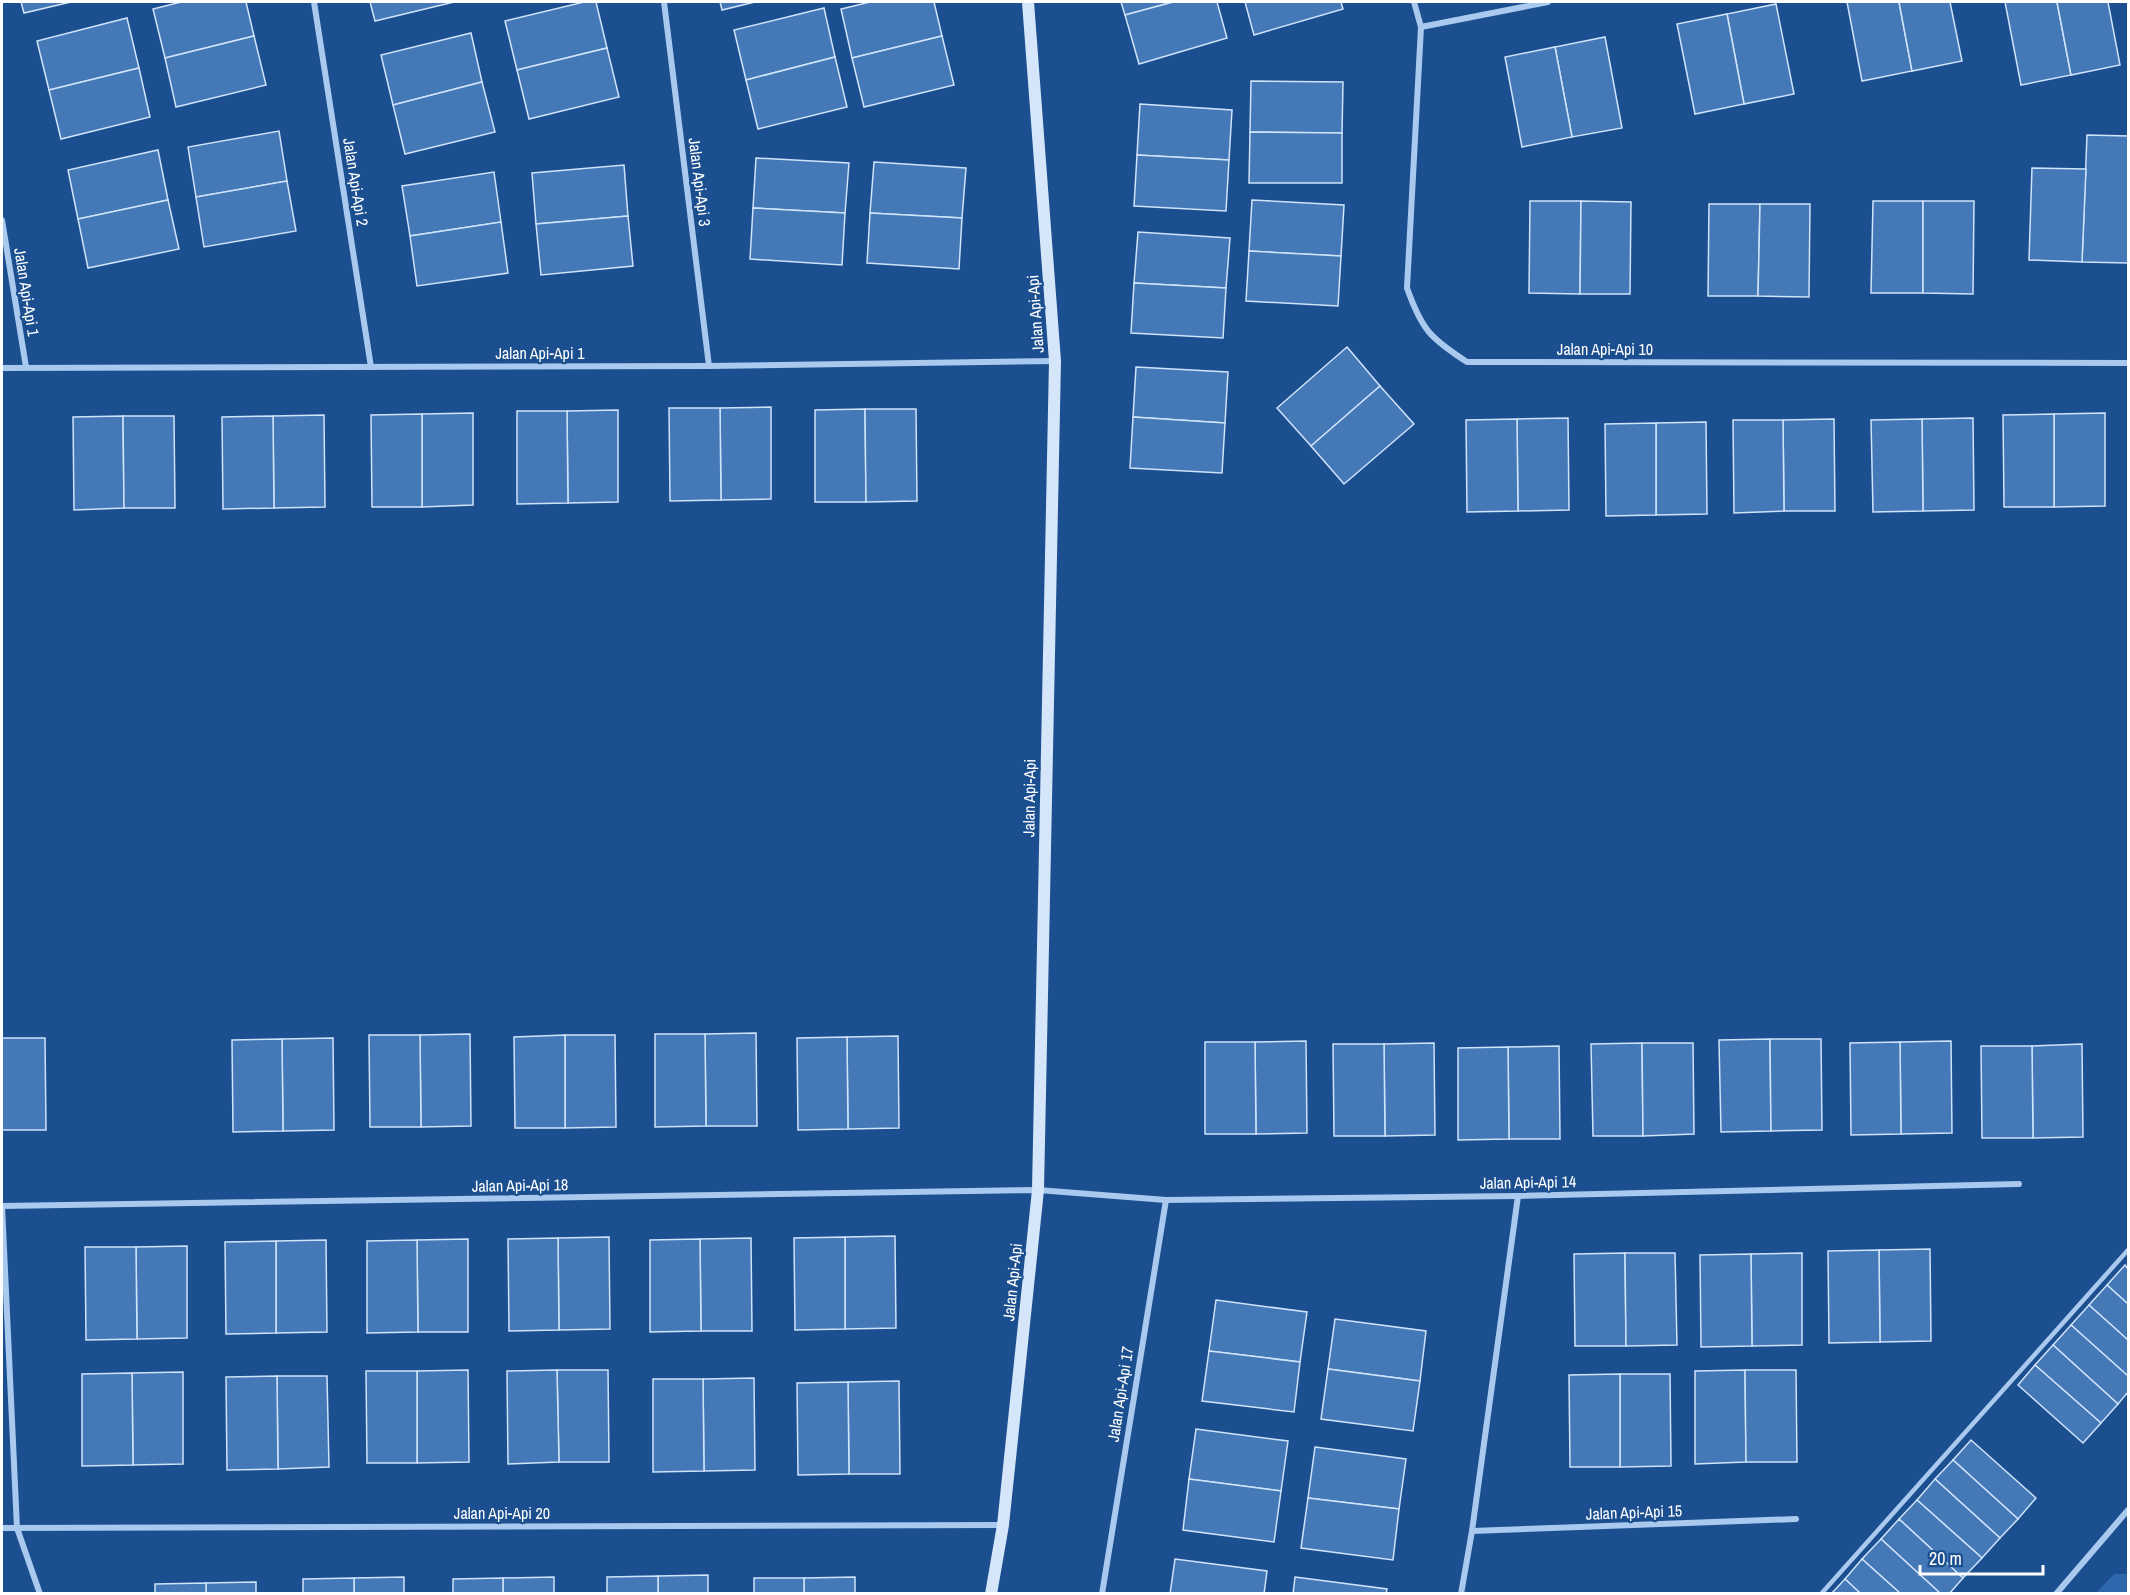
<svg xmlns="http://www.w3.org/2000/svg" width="2130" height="1595" font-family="'Archivo Narrow',sans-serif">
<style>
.green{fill:#2e69ad}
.building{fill:#4478b7;stroke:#cfe3fa;stroke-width:1.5}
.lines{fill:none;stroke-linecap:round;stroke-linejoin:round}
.lane{stroke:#a9c9ee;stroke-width:4.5}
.street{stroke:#a9c9ee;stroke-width:6}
.secondary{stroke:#d6e6fa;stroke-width:12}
.labels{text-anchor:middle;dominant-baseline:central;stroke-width:4.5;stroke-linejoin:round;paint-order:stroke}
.street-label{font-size:16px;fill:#fff;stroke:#1b4f8f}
</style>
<rect width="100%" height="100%" fill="#1b4f8f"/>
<path class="green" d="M2114 1574H2128V1593H2096Z"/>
<g class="building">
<path d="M21 2H71L24 13Z"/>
<path d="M181 2H246L254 36 165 58 153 9Z"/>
<path d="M370 2H454L375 21Z"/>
<path d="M584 2H596L607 48 517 70 505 21Z"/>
<path d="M720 2H755L722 10Z"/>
<path d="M870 2H934L942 36 852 58 841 9Z"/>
<path d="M1121 2H1173L1125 15Z"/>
<path d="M1173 2H1217L1227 38 1139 64 1125 15Z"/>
<path d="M1245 2H1341L1343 9 1254 35Z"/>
<path d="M1847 2H1899L1912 71 1862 81Z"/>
<path d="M1899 2H1950L1962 61 1912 71Z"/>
<path d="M2005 2H2057L2071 75 2021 85Z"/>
<path d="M2057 2H2108L2120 65 2071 75Z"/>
<path d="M1776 4 1794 94 1744 104 1727 14Z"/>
<path d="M824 8 835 57 746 80 734 30Z"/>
<path d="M1727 14 1744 104 1695 114 1677 24Z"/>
<path d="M127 18 139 68 49 90 37 41Z"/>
<path d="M471 33 482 82 393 105 381 55Z"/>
<path d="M254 36 266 85 176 107 165 58Z"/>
<path d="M942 36 954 85 864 107 852 58Z"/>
<path d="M1605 37 1622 128 1572 137 1555 47Z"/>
<path d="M1555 47 1572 137 1522 147 1505 57Z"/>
<path d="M607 48 619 97 529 119 517 70Z"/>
<path d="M835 57 847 107 758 129 746 80Z"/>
<path d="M139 68 150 117 61 139 49 90Z"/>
<path d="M1251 81 1343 82 1342 133 1250 132Z"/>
<path d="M482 82 495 132 405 154 393 105Z"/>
<path d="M1140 104 1232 110 1229 160 1137 155Z"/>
<path d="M279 131 287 181 196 197 188 147Z"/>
<path d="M1250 132 1342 133V183H1249Z"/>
<path d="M2087 135 2128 136V263L2082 262Z"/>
<path d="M158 150 168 200 78 219 68 170Z"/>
<path d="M1137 155 1229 160 1226 211 1134 206Z"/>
<path d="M756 158 849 163 845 213 753 208Z"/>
<path d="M874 162 966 168 962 218 870 213Z"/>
<path d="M624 165 628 216 536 224 532 173Z"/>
<path d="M2032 168 2086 169 2082 262 2029 260Z"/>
<path d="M494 172 501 222 410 236 402 186Z"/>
<path d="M287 181 296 231 204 247 196 197Z"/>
<path d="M168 200 179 249 88 268 78 219Z"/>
<path d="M1252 200 1344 205 1341 256 1249 251Z"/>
<path d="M1530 201H1581L1580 294 1529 293Z"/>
<path d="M1581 201 1631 202 1630 294H1580Z"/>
<path d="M1873 201H1923V293H1871Z"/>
<path d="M1923 201H1974L1973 294 1923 293Z"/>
<path d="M1709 204H1760L1758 296H1708Z"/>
<path d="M1760 204H1810L1809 297 1758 296Z"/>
<path d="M753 208 845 213 842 265 750 259Z"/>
<path d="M870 213 962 218 959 269 867 263Z"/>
<path d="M628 216 633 266 541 275 536 224Z"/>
<path d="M501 222 508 273 417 286 410 236Z"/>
<path d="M1138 232 1230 238 1226 288 1134 283Z"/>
<path d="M1249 251 1341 256 1338 306 1246 301Z"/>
<path d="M1134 283 1226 288 1223 338 1131 333Z"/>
<path d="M1347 347 1380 386 1311 446 1277 408Z"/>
<path d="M1136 367 1228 372 1225 423 1133 417Z"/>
<path d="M1380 386 1414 424 1344 484 1311 446Z"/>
<path d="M771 407V499L721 500 720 408Z"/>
<path d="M669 408H720L721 500 670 501Z"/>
<path d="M865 409 866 502H815V410Z"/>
<path d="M865 409H916L917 501 866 502Z"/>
<path d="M618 410V502L568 503 567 411Z"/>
<path d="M517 411H567L568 503 517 504Z"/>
<path d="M473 413V505L422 507V414Z"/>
<path d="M2105 413V506L2054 507V414Z"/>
<path d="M422 414V507H372L371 415Z"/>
<path d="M2054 414V507H2004L2003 415Z"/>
<path d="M324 415 325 507 274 508 273 416Z"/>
<path d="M123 416 124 508 74 510 73 417Z"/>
<path d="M123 416H174L175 508H124Z"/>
<path d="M273 416 274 508 223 509 222 417Z"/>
<path d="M1133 417 1225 423 1222 473 1130 468Z"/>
<path d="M1568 418 1569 510 1518 511 1517 419Z"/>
<path d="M1973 418 1974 510 1923 511 1922 419Z"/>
<path d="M1517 419 1518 511 1467 512 1466 420Z"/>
<path d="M1834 419 1835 511H1784L1783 420Z"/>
<path d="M1922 419 1923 511 1873 512 1871 420Z"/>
<path d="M1733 420H1783L1784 511 1734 513Z"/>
<path d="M1706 422 1707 514 1656 515V423Z"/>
<path d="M1656 423V515L1606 516 1605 424Z"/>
<path d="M756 1033 757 1126H706L705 1034Z"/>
<path d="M470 1034 471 1126 421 1127 420 1035Z"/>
<path d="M655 1034H705L706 1126 655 1127Z"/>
<path d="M369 1035H420L421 1127H370Z"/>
<path d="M565 1035H615L616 1127 565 1128Z"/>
<path d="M565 1035V1128H515L514 1037Z"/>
<path d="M898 1036 899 1128 848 1129 847 1037Z"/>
<path d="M847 1037 848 1129 798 1130 797 1038Z"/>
<path d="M2 1038H45L46 1130H2Z"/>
<path d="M333 1038 334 1130 283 1131 282 1039Z"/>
<path d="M282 1039 283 1131 233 1132 232 1040Z"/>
<path d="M1770 1039 1771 1131 1721 1132 1719 1040Z"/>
<path d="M1770 1039H1821L1822 1130 1771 1131Z"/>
<path d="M1306 1041 1307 1133 1256 1134 1255 1042Z"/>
<path d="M1951 1041 1952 1133 1901 1134 1900 1042Z"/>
<path d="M1205 1042H1255L1256 1134H1205Z"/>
<path d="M1900 1042 1901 1134 1851 1135 1850 1043Z"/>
<path d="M1434 1043 1435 1135 1385 1136 1384 1044Z"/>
<path d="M1642 1043 1643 1136H1593L1591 1044Z"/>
<path d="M1642 1043H1693L1694 1134 1643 1136Z"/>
<path d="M1333 1044H1384L1385 1136H1334Z"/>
<path d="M2082 1044 2083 1137 2033 1138 2032 1046Z"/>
<path d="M1559 1046 1560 1139H1509L1508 1047Z"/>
<path d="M1981 1046H2032L2033 1138H1982Z"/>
<path d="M1508 1047 1509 1139 1458 1140V1048Z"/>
<path d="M895 1236 896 1328 845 1329V1237Z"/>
<path d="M609 1237 610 1329 559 1330 558 1238Z"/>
<path d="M845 1237V1329L795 1330 794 1238Z"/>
<path d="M558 1238 559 1330 509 1331 508 1239Z"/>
<path d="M751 1238 752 1331H701L700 1239Z"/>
<path d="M468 1239V1332H418L417 1240Z"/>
<path d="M700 1239 701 1331 650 1332V1240Z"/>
<path d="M326 1240 327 1332 276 1333V1241Z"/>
<path d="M417 1240 418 1332 367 1333V1241Z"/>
<path d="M276 1241V1333L226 1334 225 1242Z"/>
<path d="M187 1246V1338L137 1339 136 1247Z"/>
<path d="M85 1247H136L137 1339 86 1340Z"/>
<path d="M1930 1249 1931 1341 1880 1342 1879 1250Z"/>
<path d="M1879 1250 1880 1342 1829 1343 1828 1251Z"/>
<path d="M1625 1253 1626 1346H1575L1574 1254Z"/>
<path d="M1625 1253H1675L1677 1345 1626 1346Z"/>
<path d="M1802 1253V1345L1752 1346 1751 1254Z"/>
<path d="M1751 1254 1752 1346 1701 1347 1700 1255Z"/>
<path d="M2125 1265 2128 1269V1304L2107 1285Z"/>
<path d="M2107 1285 2128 1304V1340L2089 1305Z"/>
<path d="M1216 1300 1307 1312 1300 1362 1209 1351Z"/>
<path d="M2089 1305 2128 1340V1376L2071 1325Z"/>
<path d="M1335 1319 1426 1331 1420 1381 1328 1369Z"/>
<path d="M2071 1325 2128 1376V1392L2118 1404 2053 1345Z"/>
<path d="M2053 1345 2118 1404 2101 1423 2035 1365Z"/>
<path d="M1209 1351 1300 1362 1294 1412 1202 1401Z"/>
<path d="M2035 1365 2101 1423 2083 1443 2018 1385Z"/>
<path d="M1328 1369 1420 1381 1413 1431 1321 1419Z"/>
<path d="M468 1370 469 1462 417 1463V1371Z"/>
<path d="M557 1370H608L609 1462H559Z"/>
<path d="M557 1370 559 1462 508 1464 507 1371Z"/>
<path d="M1745 1370 1746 1462 1695 1464V1371Z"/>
<path d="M1745 1370H1796L1797 1462H1746Z"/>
<path d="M366 1371H417V1463H367Z"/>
<path d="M183 1372V1464L133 1465 132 1373Z"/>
<path d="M132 1373 133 1465 82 1466V1374Z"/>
<path d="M1620 1374H1670L1671 1466 1620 1467Z"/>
<path d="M1620 1374V1467H1570L1569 1375Z"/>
<path d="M277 1376H327L329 1467 278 1469Z"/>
<path d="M277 1376 278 1469 227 1470 226 1377Z"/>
<path d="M754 1378 755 1470 704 1471 703 1379Z"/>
<path d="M653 1379H703L704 1471 653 1472Z"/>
<path d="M899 1381 900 1474H849L848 1382Z"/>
<path d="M848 1382 849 1474 798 1475 797 1383Z"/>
<path d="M1196 1429 1288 1441 1281 1491 1189 1479Z"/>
<path d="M1971 1440 2036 1498 2018 1519 1953 1460Z"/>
<path d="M1315 1447 1406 1459 1399 1509 1308 1498Z"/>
<path d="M1953 1460 2018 1519 2000 1538 1935 1479Z"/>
<path d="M1189 1479 1281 1491 1274 1542 1183 1530Z"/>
<path d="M1935 1479 2000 1538 1982 1558 1917 1500Z"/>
<path d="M1308 1498 1399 1509 1393 1560 1301 1548Z"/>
<path d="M1917 1500 1982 1558 1963 1578 1899 1519Z"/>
<path d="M1899 1519 1963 1578 1949 1594H1941L1881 1539Z"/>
<path d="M1881 1539 1941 1594H1901L1862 1559Z"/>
<path d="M1175 1559 1267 1571 1264 1594H1170Z"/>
<path d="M1862 1559 1901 1594H1861L1845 1579Z"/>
<path d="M708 1575V1594H658V1576Z"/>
<path d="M658 1576V1594H607V1577Z"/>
<path d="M404 1577V1594H354V1578Z"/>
<path d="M554 1577V1594H503V1578Z"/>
<path d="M855 1577V1594H804V1578Z"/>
<path d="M1295 1577 1387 1589 1386 1594H1293Z"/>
<path d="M354 1578V1594H303V1579Z"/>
<path d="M503 1578V1594H453V1579Z"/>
<rect x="754" y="1578" width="50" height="16"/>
<path d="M1845 1579 1861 1594H1831Z"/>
<path d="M256 1582V1594H206V1583Z"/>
<path d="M206 1583V1594H155V1584Z"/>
</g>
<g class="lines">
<path class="lane" d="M1821 1594 2128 1250"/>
<g class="street">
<path d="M314 2 371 367"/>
<path d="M664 2 709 366"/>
<path d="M1414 2 1421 27 1407 288C1422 330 1430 338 1467 362L2128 363"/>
<path d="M1421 27 1548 2"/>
<path d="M2 220 26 367"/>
<path d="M2 368 709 366 1055 361"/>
<path d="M2 1206 1038 1190 1166 1200 1518 1196 2019 1184"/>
<path d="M2 1206 17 1528 40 1594"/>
<path d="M2 1528 1002 1525"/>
<path d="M1472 1531 1796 1519"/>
<path d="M1102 1594 1166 1200"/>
<path d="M1461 1594 1472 1531 1518 1196"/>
<path d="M2056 1594 2128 1510"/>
</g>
<path class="secondary" d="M991 1594 1003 1525 1038 1190 1055 361 1028 2"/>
</g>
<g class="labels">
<g class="street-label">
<text transform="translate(356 182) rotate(81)">Jalan Api-Api 2</text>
<text transform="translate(700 182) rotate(83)">Jalan Api-Api 3</text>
<text transform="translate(27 292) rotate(81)">Jalan Api-Api 1</text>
<text transform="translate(1035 314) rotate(-94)">Jalan Api-Api</text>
<text x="1605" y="349">Jalan Api-Api 10</text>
<text x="540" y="353">Jalan Api-Api 1</text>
<text transform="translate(1029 798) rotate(-89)">Jalan Api-Api</text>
<text transform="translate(1528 1182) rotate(-1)">Jalan Api-Api 14</text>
<text transform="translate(520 1185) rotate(-1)">Jalan Api-Api 18</text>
<text transform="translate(1012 1282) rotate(-84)">Jalan Api-Api</text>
<text transform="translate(1120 1394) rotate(-81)">Jalan Api-Api 17</text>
<text transform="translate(1634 1512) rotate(-2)">Jalan Api-Api 15</text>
<text x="502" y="1513">Jalan Api-Api 20</text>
</g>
</g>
<rect width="2130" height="1595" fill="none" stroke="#ffffff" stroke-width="6"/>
<path d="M1920 1565v9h123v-9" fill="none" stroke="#ffffff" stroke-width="3"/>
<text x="1929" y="1565" font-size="18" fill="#ffffff" stroke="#1b4f8f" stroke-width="4.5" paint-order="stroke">20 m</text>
</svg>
